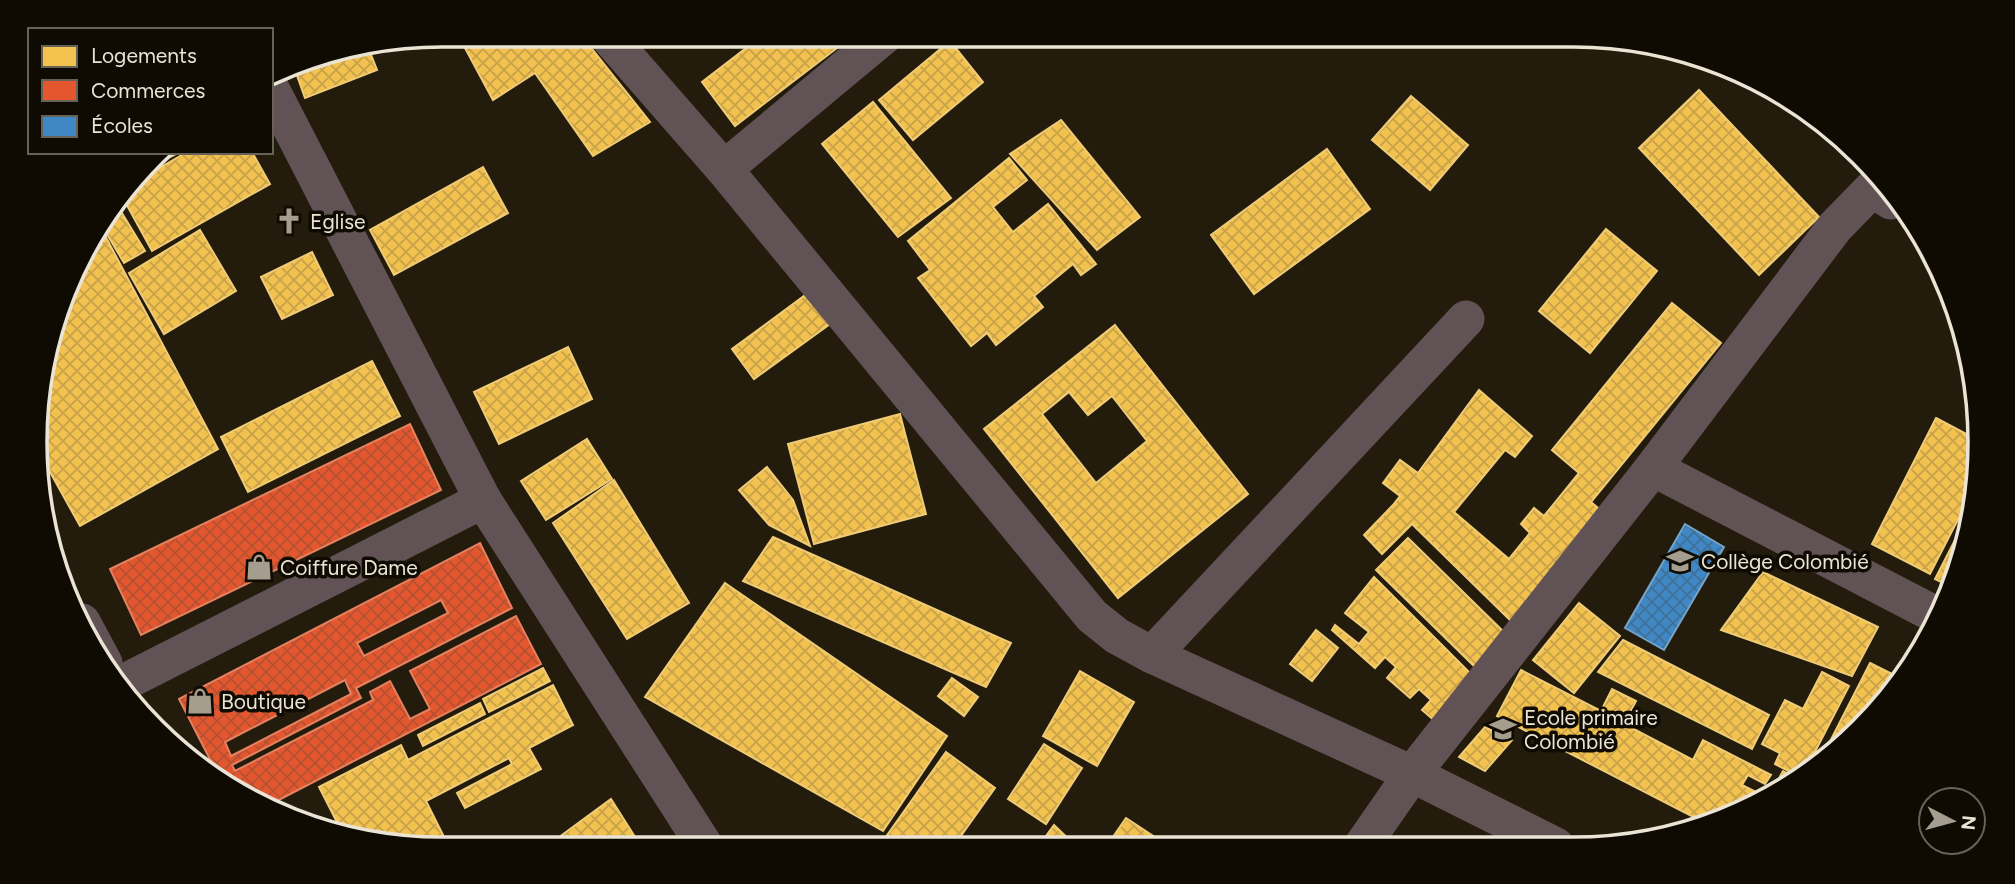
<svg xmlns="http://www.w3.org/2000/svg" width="2015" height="884" font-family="Figtree,sans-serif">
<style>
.homes{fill:url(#homes-cross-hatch);stroke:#f0cc76;stroke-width:2;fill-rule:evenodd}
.shops{fill:url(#shops-cross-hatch);stroke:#e68160;stroke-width:2;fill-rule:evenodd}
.schools{fill:url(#schools-cross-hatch);stroke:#73a4ca;stroke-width:2}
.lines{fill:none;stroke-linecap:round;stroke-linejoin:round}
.street{stroke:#615255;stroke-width:37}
.labels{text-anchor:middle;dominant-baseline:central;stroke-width:7;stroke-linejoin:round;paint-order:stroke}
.poi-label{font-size:21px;fill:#ebe4d5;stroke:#0f0b02;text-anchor:start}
.rim{fill:none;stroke:#ebe4d5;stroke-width:3.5}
</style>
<defs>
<pattern id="homes-cross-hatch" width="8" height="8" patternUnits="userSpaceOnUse" patternTransform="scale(1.75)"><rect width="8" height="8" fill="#f2c14e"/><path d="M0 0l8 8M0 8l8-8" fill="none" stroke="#c7a24a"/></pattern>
<pattern id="shops-cross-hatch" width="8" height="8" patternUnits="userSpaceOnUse" patternTransform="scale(1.75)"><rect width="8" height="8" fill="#e4572e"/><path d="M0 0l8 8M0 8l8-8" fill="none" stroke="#b55133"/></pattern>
<pattern id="schools-cross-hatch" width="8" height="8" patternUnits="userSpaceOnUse" patternTransform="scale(1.75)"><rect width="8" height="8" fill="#3f88c5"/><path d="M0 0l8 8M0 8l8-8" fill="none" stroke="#417096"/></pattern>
</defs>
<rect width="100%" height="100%" fill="#231c0d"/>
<g class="homes">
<path d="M458 35H581L650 122 593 156 535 73 493 100Z"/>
<path d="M763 35H854L735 126 702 82Z"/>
<path d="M950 41 983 82 913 140 879 100Z"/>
<path d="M368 47 377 70 305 98 294 67 311 57Z"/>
<path d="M1699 90 1819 217 1759 275 1639 148Z"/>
<path d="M1411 96 1468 145 1430 190 1372 140Z"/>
<path d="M873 102 951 198 898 237 822 144Z"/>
<path d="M1061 120 1140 217 1097 250 1010 154Z"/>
<path d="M1327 149 1370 209 1254 294 1211 235Z"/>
<path d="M160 152H180L148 168Z"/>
<path d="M187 152H252L270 184 152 251 123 198 137 181Z"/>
<path d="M1009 158 1027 180 993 207 1013 232 1048 204 1096 264 1081 275 1073 264 1034 296 1043 307 996 345 987 333 971 346 918 278 930 270 908 241Z"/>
<path d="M483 167 508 213 394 275 370 230Z"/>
<path d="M117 205 145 251 124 263 101 224Z"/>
<path d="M100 226 218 449 80 526 40 454 43 363 90 238Z"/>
<path d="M1606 229 1657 271 1590 353 1539 311Z"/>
<path d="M200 230 236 291 164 334 129 273Z"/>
<path d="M312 252 333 295 282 319 261 277Z"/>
<path d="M808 293 830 324 754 379 732 349Z"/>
<path d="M1672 303 1721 343 1591 502 1604 513 1514 624 1412 524 1382 554 1364 535 1393 505 1400 496 1383 483 1400 460 1418 473 1479 390 1532 436 1515 457 1505 450 1454 512 1509 559 1530 533 1521 524 1534 508 1544 516 1579 473 1552 450Z"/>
<path d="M1115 325 1248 494 1118 598 984 429ZM1069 392 1088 415 1112 396 1147 441 1096 483 1042 414Z"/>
<path d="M568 347 592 399 499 444 474 392Z"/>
<path d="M372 361 400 416 248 492 221 437Z"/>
<path d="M900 414 926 514 814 544 788 444Z"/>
<path d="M1936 418 1976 439 1968 500 1930 574 1872 544Z"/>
<path d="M587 439 612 479 546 520 521 481Z"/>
<path d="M767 467 793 500 810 546 769 525 739 490Z"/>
<path d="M614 480 689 603 627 639 553 523Z"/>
<path d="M773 537 1011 643 986 687 743 581Z"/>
<path d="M1408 538 1507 635 1475 667 1376 570Z"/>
<path d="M1955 540 1962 543 1958 573 1951 587 1935 579Z"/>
<path d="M1763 572 1878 627 1852 676 1721 630Z"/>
<path d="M1374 577 1473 676 1435 721 1422 710 1431 700 1419 689 1410 698 1387 678 1396 667 1385 657 1375 668 1332 630 1335 625 1359 644 1369 632 1345 613Z"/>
<path d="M725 583 947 736 883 831 645 697Z"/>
<path d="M1579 603 1620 636 1574 693 1533 660Z"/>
<path d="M1316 630 1338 648 1312 681 1290 664Z"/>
<path d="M1623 640 1769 715 1752 749 1598 672Z"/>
<path d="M1870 663 1902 679 1896 689 1817 767Z"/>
<path d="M543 668 550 681 489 712 483 699Z"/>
<path d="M1521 670 1601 711 1612 689 1636 701 1624 724 1693 760 1703 740 1771 775 1765 784 1748 775 1742 785 1766 797 1729 818 1707 824 1497 716Z"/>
<path d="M1080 671 1134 702 1097 766 1043 736Z"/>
<path d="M1822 672 1849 686 1803 775 1800 777 1775 764 1780 753 1762 744 1785 700 1803 709Z"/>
<path d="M952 678 978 697 964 716 938 696Z"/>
<path d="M553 685 573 725 529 748 541 769 465 808 457 793 512 764 509 758 426 801 450 849 342 832 319 787 401 745 408 760Z"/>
<path d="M480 703 485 714 423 746 418 735Z"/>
<path d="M1485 727 1512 740 1485 771 1459 757Z"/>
<path d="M1044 744 1082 768 1046 824 1008 799Z"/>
<path d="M946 752 995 788 953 847 878 848Z"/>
<path d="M1783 771 1797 779 1771 793Z"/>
<path d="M611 799 642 848 543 849Z"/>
<path d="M1126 818 1170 847H1106Z"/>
<path d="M1054 825 1077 847H1038Z"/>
</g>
<g class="shops">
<path d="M410 424 441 490 141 635 110 569Z"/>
<path d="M480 543 512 608 356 688 361 698 232 765 235 771 373 700 370 692 390 681 410 719 430 709 410 671 516 616 541 664 271 804 217 773 179 699ZM441 600 448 613 364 656 357 643ZM345 680 351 694 231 756 225 742Z"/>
</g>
<path class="schools" d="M1685 524 1724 547 1664 650 1625 628Z"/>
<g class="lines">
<g class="street">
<path d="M607 35 724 169 1092 616 1117 636 1152 655 1412 774 1556 846"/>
<path d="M271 89 483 500 706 848"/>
<path d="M724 169 885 35"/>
<path d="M1653 468 1936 615"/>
<path d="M82 622 104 663"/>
<path d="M1152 655 1466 319"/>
<path d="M121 684 483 500"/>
<path d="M1362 846 1412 774 1653 468 1835 227 1872 189 1891 201"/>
</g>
</g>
<defs>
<g id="church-bare" transform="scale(2.1)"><path d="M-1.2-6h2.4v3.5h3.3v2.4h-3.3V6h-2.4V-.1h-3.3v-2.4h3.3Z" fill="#a59e8f" stroke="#0f0b02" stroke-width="2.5" paint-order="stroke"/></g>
<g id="school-bare" transform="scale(2.1)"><path d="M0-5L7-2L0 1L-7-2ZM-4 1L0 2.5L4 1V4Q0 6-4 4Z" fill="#a59e8f" stroke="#0f0b02" stroke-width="2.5" paint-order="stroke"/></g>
<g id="shop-bare" transform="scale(2.1)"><path d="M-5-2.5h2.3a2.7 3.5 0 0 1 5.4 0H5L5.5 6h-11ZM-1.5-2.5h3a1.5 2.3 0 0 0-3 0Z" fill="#a59e8f" stroke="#0f0b02" stroke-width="2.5" paint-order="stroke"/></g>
</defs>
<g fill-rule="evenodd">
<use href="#church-bare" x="289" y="221"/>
<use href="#school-bare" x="1680" y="561"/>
<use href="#shop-bare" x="259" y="567"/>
<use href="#shop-bare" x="200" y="701"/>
<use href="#school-bare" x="1503" y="729"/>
</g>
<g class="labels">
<g class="poi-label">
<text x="310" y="221">Eglise</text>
<text x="1701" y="561">Collège Colombié</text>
<text x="280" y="567">Coiffure Dame</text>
<text x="221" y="701">Boutique</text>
<text x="1524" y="717">Ecole primaire<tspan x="1524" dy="24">Colombié</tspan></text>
</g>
</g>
<path d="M0 0H2015V884H0ZM442 47H1573A395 395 0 0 1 1968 442V442A395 395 0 0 1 1573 837H442A395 395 0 0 1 47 442V442A395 395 0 0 1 442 47Z" fill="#0f0b02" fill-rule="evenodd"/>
<path class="rim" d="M442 47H1573A395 395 0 0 1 1968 442V442A395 395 0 0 1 1573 837H442A395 395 0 0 1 47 442V442A395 395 0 0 1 442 47Z"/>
<rect x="28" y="28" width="245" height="126" fill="#0f0b02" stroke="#676256" stroke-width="2"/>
<rect x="42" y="46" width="35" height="21" fill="#f2c14e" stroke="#676256" stroke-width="2"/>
<text x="91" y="63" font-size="21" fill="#ebe4d5">Logements</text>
<rect x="42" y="80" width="35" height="21" fill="#e4572e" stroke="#676256" stroke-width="2"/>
<text x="91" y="98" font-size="21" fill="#ebe4d5">Commerces</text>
<rect x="42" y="116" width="35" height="21" fill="#3f88c5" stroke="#676256" stroke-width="2"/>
<text x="91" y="133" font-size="21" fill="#ebe4d5">Écoles</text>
<g transform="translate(1952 821) rotate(96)"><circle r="33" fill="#0f0b02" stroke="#676256" stroke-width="2"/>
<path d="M0-5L12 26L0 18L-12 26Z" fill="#a59e8f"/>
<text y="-10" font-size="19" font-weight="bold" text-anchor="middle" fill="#ebe4d5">N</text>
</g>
</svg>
